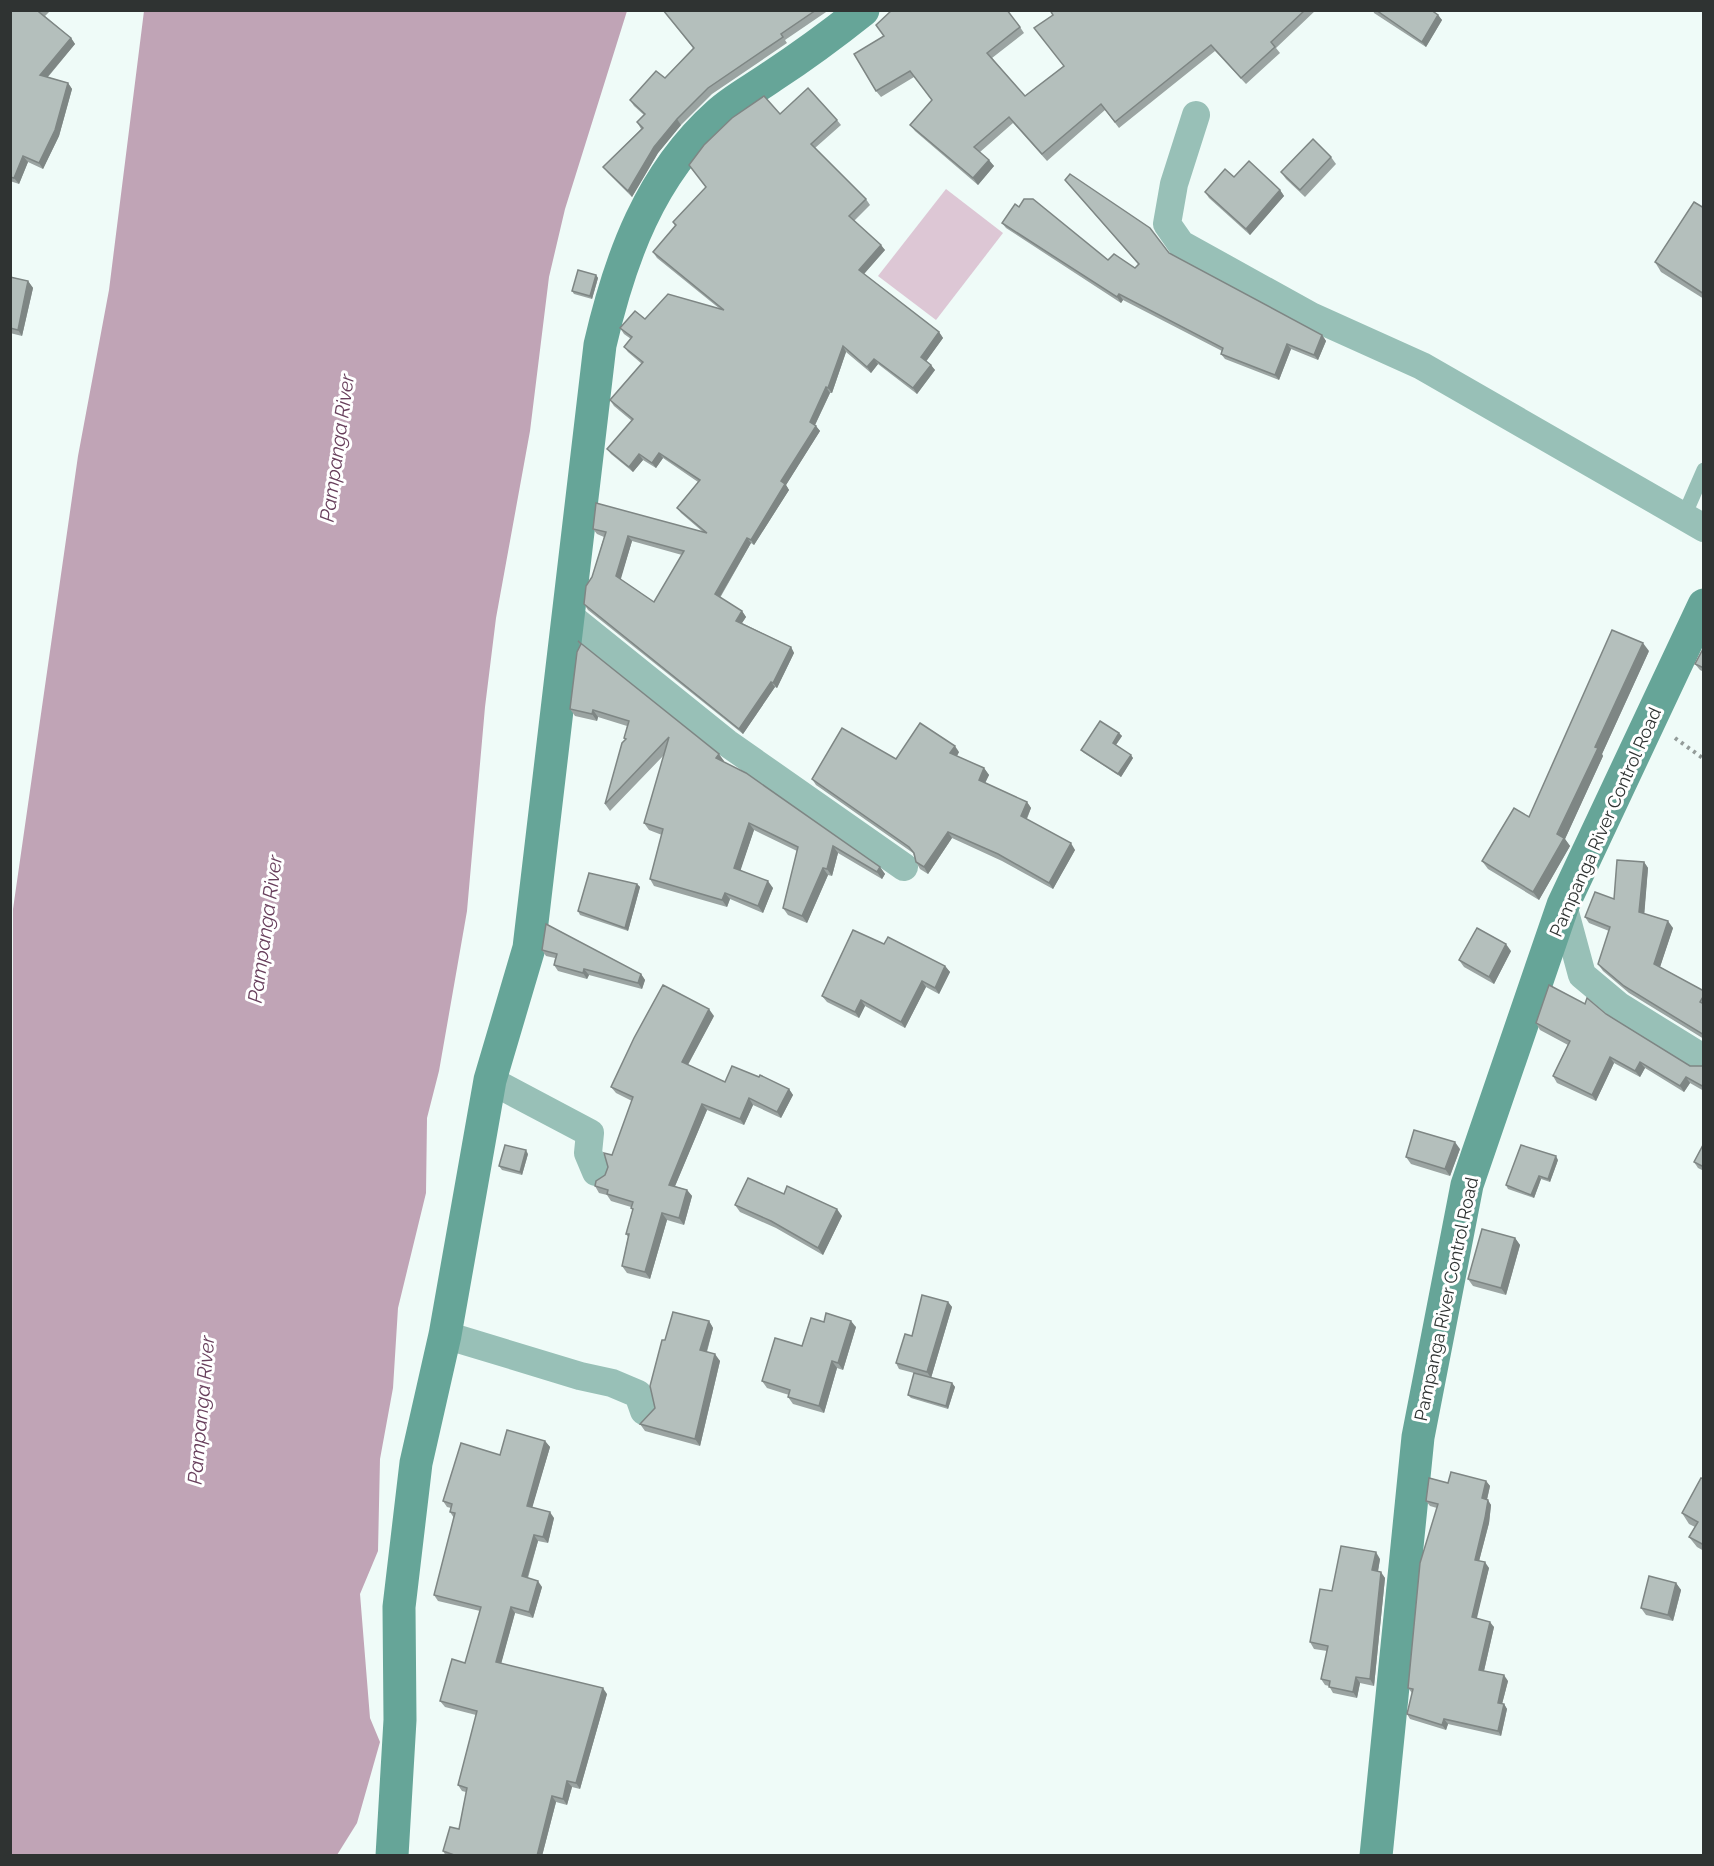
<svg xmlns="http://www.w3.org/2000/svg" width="1714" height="1866" font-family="Raleway,sans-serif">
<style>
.green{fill:#ddc7d5}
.water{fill:#c0a4b6}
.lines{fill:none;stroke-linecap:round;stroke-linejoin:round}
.path{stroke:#939b99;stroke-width:4;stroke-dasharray:3 4.5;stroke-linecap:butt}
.lane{stroke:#98c0b7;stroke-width:15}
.street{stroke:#98c0b7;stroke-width:28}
.secondary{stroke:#66a598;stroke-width:33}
.wall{fill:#9ba4a2;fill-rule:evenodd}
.shaded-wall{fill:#7e8684}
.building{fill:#b4bfbc;stroke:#7e8684;stroke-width:1.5;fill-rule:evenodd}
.labels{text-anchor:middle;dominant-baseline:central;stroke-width:6;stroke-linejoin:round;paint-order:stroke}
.street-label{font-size:18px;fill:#2f3332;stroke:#fff}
.water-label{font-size:20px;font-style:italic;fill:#683f5c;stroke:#fff}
</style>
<rect width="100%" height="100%" fill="#effbf8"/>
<path class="green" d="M946 189 1003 233 936 320 878 276Z"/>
<path class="water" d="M144 11H627L565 209 549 277 530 431 496 618 485 707 467 911 439 1071 427 1118 426 1193 398 1308 393 1388 380 1459 378 1551 360 1594 370 1718 380 1742 357 1823 337 1855H11L13 909 78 456 109 290Z"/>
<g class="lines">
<path class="path" d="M1675 738 1704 759"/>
<path class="lane" d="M1684 516 1704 470"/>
<g class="street">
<path d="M1196 115 1174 184 1167 224 1181 244 1311 316 1422 366 1704 528"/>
<path d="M568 615 727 743 904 867"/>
<path d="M1563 905 1582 975 1619 1006 1703 1058"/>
<path d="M490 1080 590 1133 588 1153 596 1172"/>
<path d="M445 1335 580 1376 612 1383 638 1394 644 1411"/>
</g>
<g class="secondary">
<path d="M392 1856 400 1720 399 1607 416 1463 445 1335 490 1080 529 948 600 345C620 258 650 175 718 114 733 100 754 89 771 77 803 56 833 34 863 10"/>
<path d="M1376 1856 1418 1437 1467 1185 1563 905 1704 605"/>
</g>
</g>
<g class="wall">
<path d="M10 10H51L45 16 71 38 75 44 48 77 68 83 72 89 59 136 43 169 28 162 19 184 10 181Z"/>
<path d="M663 10H829L785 40 787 43 712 94 681 125 658 153 632 197 608 173 603 167 641 129 637 122 644 115 634 106 630 100 665 78 693 48Z"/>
<path d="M1050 10H1316L1276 48 1280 53 1246 84 1215 51 1119 128 1105 110 1047 161 1013 123 980 152 994 166 978 185 915 131 910 125 932 100 914 77 881 97 876 91 884 36 1020 27 1024 33 992 58 1025 96 1064 66 1053 15Z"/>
<path d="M1373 10H1431L1438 15 1442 20 1426 47 1374 13Z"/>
<path d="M780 114 837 120 841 125 815 148 866 199 870 205 854 221 885 250 864 274 939 332 943 338 926 361 935 370 917 394 878 364 871 373 846 352 832 393H830L815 425 820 431 786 485 789 490 754 545 751 543 720 598 742 611 746 617 742 623 791 647 794 653 777 688 775 687 743 734 588 610 584 604 604 537 597 534 593 529 703 532 681 513 677 508 698 482 663 458 656 468 643 460 633 472 611 454 607 449 632 421 614 406 610 400 642 364 628 352 624 347 631 339 624 334 620 328 645 319 720 309 657 258 653 252 675 226 673 222ZM632 541 682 555 654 602 620 580Z"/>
<path d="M1331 157 1336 164 1305 197 1286 179 1281 172Z"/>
<path d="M1234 177 1280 190 1284 196 1250 235 1209 198 1205 192Z"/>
<path d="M1065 180 1169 253 1322 335 1326 341 1318 360 1291 349 1279 380 1225 359 1221 354 1222 351 1123 300 1121 303 1006 228 1002 223 1019 207 1108 260 1135 268 1138 264Z"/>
<path d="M1704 208V299L1661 272 1655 262Z"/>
<path d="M596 275 598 278 592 299 574 294 572 291Z"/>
<path d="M10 277 28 281 33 288 22 336 10 333Z"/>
<path d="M578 641 724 761V762L880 867 885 874 882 879 838 853 832 876 828 875 807 923 788 915 783 908 797 851 754 830 740 870 773 888 763 913 730 899 727 907 654 886 650 879 662 835 649 830 644 823 664 755 610 811 605 804 625 740 624 738 627 726 598 717 597 721 575 716 570 709 580 645Z"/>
<path d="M1704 647V672L1700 670 1695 664Z"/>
<path d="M1649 651 1602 754 1603 756 1565 839 1570 846 1539 900 1488 869 1482 861 1529 817Z"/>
<path d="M1119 733 1122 736 1116 745 1133 758 1121 777 1084 753 1081 750Z"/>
<path d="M959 752 957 756 984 768 989 775 985 783 1027 802 1031 808 1027 819 1075 850 1053 889 1002 861 952 838 928 874 920 869 916 862 913 853 816 785 812 779 896 759Z"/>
<path d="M1644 862 1648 868 1644 913 1673 928 1660 967 1704 991V1039L1629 993 1603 971 1598 964 1609 931 1589 923 1585 917 1614 899Z"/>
<path d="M637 884 640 887 628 931 580 915 578 911Z"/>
<path d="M884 944 945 966 950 972 939 994 926 987 905 1028 865 1006 859 1018 827 1002 822 996Z"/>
<path d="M542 950 641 974 645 980 642 989 589 975 587 979 558 971 554 965 555 958 546 956Z"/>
<path d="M1511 951 1494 984 1464 967 1459 960Z"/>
<path d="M1585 1004 1606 1014 1690 1066H1704V1091L1690 1083 1684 1092 1645 1068 1640 1077 1614 1063 1596 1101 1557 1083 1553 1076 1568 1045 1540 1030 1536 1023Z"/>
<path d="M714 1016 688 1065 725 1082 789 1089 793 1095 781 1118 753 1105 744 1125 707 1110 675 1186 687 1190 692 1196 684 1225 667 1220 650 1279 627 1273 622 1266 628 1237 626 1234 633 1211 631 1208V1207L611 1201 607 1195 599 1193 595 1186 605 1175 632 1101 616 1093 611 1087Z"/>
<path d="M1704 1143V1171L1698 1168 1694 1162Z"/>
<path d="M1460 1149 1450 1176 1411 1164 1406 1157Z"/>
<path d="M528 1154 522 1175 502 1170 499 1166Z"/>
<path d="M1558 1160 1550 1182 1541 1179 1534 1198 1508 1189 1506 1185Z"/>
<path d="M784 1194 842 1216 823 1255 776 1228 740 1212 735 1205Z"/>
<path d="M1515 1238 1520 1245 1506 1295 1473 1286 1468 1279Z"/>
<path d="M948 1302 952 1307 931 1378 952 1383 955 1387 948 1409 911 1398 908 1395 914 1373 899 1369 896 1363 912 1336Z"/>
<path d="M709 1321 713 1328 707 1352 720 1361 700 1446 645 1431 640 1424 655 1408 665 1340Z"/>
<path d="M824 1322 856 1327 843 1370 837 1368 824 1413 793 1404 788 1397 789 1395 767 1388 762 1381 802 1346Z"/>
<path d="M545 1441 550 1447 532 1507 554 1518 548 1543 538 1541 528 1578 542 1587 533 1618 515 1613 501 1663 607 1694 580 1789 572 1787 567 1805 556 1802 542 1856H446L443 1851 459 1829 466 1792 462 1791 458 1785 476 1715 445 1707 440 1701 465 1663 480 1611 438 1601 434 1595 454 1518 450 1512 451 1508 447 1507 443 1501 500 1455Z"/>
<path d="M1704 1479V1551L1697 1547 1689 1537 1695 1527 1689 1524 1682 1513Z"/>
<path d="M1486 1481 1490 1486 1487 1500 1491 1505 1489 1523 1479 1561 1489 1568 1476 1618 1494 1627 1484 1671 1508 1681 1502 1704H1504L1507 1709 1501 1736 1448 1724 1446 1730 1410 1719 1407 1714 1412 1693 1408 1688 1437 1508 1430 1506 1426 1501 1448 1483Z"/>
<path d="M1380 1559 1378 1571 1385 1578 1374 1686 1360 1683 1357 1698 1333 1693 1329 1686 1325 1685 1321 1679 1327 1651 1314 1649 1310 1642 1332 1591Z"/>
<path d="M1676 1583 1681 1590 1673 1621 1646 1615 1641 1608Z"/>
</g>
<g class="shaded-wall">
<path d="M1438 15 1442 20 1426 47 1422 42Z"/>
<path d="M71 38 75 44 44 81 40 75Z"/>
<path d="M68 83 72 89 59 136 43 169 39 163Z"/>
<path d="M677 119 681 125 658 153 632 197 628 191 654 147Z"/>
<path d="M23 156 28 162 19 184 14 178Z"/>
<path d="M989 160 994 166 978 185 973 178Z"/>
<path d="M1280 190 1284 196 1250 235 1246 229Z"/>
<path d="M881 245 885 250 863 275 859 270Z"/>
<path d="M596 275 598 278 592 299 590 296Z"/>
<path d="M28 281 33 288 22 336 18 330Z"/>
<path d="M1119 294 1123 300 1121 303 1117 297Z"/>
<path d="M939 332 943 338 925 363 921 357Z"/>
<path d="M1322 335 1326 341 1318 360 1314 355Z"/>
<path d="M1287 344 1291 349 1279 380 1275 375Z"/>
<path d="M843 346 846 352 832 393 828 388Z"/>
<path d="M874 359 878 364 871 373 867 367Z"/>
<path d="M931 365 935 370 917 394 913 388Z"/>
<path d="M826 387 830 393 814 427 810 422Z"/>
<path d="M816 426 820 431 786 485 789 490 754 545 751 540 781 481Z"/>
<path d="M659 453 663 458 656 468 652 463Z"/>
<path d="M639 454 643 460 633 472 629 467Z"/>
<path d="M628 536 632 541 620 582 616 576Z"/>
<path d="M747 538 751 543 718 600 715 594Z"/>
<path d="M742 611 746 617 740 626 736 621Z"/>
<path d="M1643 643 1649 651 1602 754 1603 756 1565 839 1570 846 1539 900 1533 892 1595 747Z"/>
<path d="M791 647 794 653 777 688 773 683Z"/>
<path d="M771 682 775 687 743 734 739 729Z"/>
<path d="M593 710 598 717 597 721 592 714Z"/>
<path d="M1119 733 1122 736 1115 746 1113 743Z"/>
<path d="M955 746 959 752 955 759 950 753Z"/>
<path d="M719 754 724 761 721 765 716 758Z"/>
<path d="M1131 755 1133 758 1121 777 1118 774Z"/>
<path d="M984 768 989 775 983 787 979 780Z"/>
<path d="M1027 802 1031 808 1025 822 1021 816Z"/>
<path d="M749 823 754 830 739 875 734 868Z"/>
<path d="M948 832 952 838 928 874 924 867Z"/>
<path d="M1071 843 1075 850 1053 889 1049 883Z"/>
<path d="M833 846 838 853 832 876 827 869Z"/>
<path d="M1644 862 1648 868 1644 918 1639 912Z"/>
<path d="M880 867 885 874 882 879 877 872Z"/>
<path d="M823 868 828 875 807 923 802 916Z"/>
<path d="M768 881 773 888 763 913 758 906Z"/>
<path d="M637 884 640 887 628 931 625 928Z"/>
<path d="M725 893 730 899 727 907 722 900Z"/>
<path d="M1668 921 1673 928 1659 970 1654 964Z"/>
<path d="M1506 944 1511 951 1494 984 1489 977Z"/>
<path d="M945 966 950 972 939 994 935 988Z"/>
<path d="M584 969 589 975 587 979 583 973Z"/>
<path d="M641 974 645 980 642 989 638 983Z"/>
<path d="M922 981 926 987 905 1028 901 1022Z"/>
<path d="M861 1000 865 1006 859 1018 855 1012Z"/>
<path d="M709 1009 714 1016 686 1068 682 1062Z"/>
<path d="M1610 1057 1614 1063 1596 1101 1592 1095Z"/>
<path d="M1640 1062 1645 1068 1640 1077 1635 1071Z"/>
<path d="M1686 1077 1690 1083 1684 1092 1680 1086Z"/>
<path d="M789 1089 793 1095 781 1118 777 1112Z"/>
<path d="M749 1098 753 1105 744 1125 740 1119Z"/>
<path d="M702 1104 707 1110 673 1191 669 1185Z"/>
<path d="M1455 1142 1460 1149 1450 1176 1445 1169Z"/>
<path d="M526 1150 528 1154 522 1175 520 1172Z"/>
<path d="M1556 1156 1558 1160 1550 1182 1548 1179Z"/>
<path d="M1539 1176 1541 1179 1534 1198 1531 1195Z"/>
<path d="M687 1190 692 1196 684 1225 679 1218Z"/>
<path d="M837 1209 842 1216 823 1255 818 1248Z"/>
<path d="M662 1213 667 1220 650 1279 645 1272Z"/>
<path d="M1515 1238 1520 1245 1506 1295 1501 1288Z"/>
<path d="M948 1302 952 1307 931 1378 927 1372Z"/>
<path d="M709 1321 713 1328 705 1357 700 1350Z"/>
<path d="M851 1321 856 1327 843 1370 838 1363Z"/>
<path d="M715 1354 720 1361 700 1446 695 1439Z"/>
<path d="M832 1361 837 1368 824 1413 819 1406Z"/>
<path d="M952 1383 955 1387 948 1409 946 1406Z"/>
<path d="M545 1441 550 1447 531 1512 527 1506Z"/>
<path d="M1486 1481 1490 1486 1486 1503 1482 1498Z"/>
<path d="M1488 1500 1491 1505 1489 1523 1478 1565 1475 1560Z"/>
<path d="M550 1512 554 1518 548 1543 543 1537Z"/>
<path d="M534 1535 538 1541 526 1582 522 1576Z"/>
<path d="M1376 1552 1380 1559 1377 1577 1372 1570Z"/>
<path d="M1485 1562 1489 1568 1476 1622 1472 1617Z"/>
<path d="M1381 1572 1385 1578 1374 1686 1370 1679Z"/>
<path d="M538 1581 542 1587 533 1618 529 1612Z"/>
<path d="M1676 1583 1681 1590 1673 1621 1668 1615Z"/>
<path d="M511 1607 515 1613 500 1668 496 1662Z"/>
<path d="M1490 1622 1494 1627 1483 1675 1479 1670Z"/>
<path d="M1504 1675 1508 1681 1501 1708 1498 1703Z"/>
<path d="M1356 1677 1360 1683 1357 1698 1353 1692Z"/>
<path d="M603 1688 607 1694 580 1789 576 1783Z"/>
<path d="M1504 1704 1507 1709 1501 1736 1498 1731Z"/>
<path d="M1444 1719 1448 1724 1446 1730 1442 1725Z"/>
<path d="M567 1781 572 1787 567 1805 563 1799Z"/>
<path d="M552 1796 556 1802 542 1856H537Z"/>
</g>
<g class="building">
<path d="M10 10H40L39 12 71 38 40 75 68 83 55 130 39 163 23 156 14 178 10 177Z"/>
<path d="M663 10H816L781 34 783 37 708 88 677 119 654 147 628 191 603 167 643 128 637 122 645 114 630 100 656 71 665 78 694 48Z"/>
<path d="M892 10H1007L1020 27 987 53 1025 96 1064 66 1034 28 1053 15 1050 10H1305L1271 42 1275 47 1241 78 1211 45 1115 122 1101 104 1042 154 1009 117 974 147 989 160 973 178 910 125 932 100 910 71 876 91 854 54 884 36 876 25Z"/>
<path d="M1376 10H1431L1438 15 1422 42Z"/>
<path d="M808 88 837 120 811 144 866 199 849 216 881 245 859 270 939 332 921 357 931 365 913 388 874 359 867 367 843 346 828 388 826 387 810 422 816 426 781 481 785 484 751 540 747 538 715 594 742 611 736 621 791 647 773 683 771 682 739 729 584 604 586 586 592 577 606 532 593 529 596 503 707 533 677 508 700 480 659 453 652 463 639 454 629 467 607 449 633 419 610 400 643 362 624 347 632 337 620 328 635 311 645 319 668 294 724 310 653 252 676 225 673 222 706 187 689 165 704 145 732 118 764 96 780 114ZM628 536 684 551 654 602 616 576Z"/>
<path d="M1313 139 1331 157 1300 190 1281 172Z"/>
<path d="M1249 161 1280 190 1246 229 1205 192 1225 169 1234 177Z"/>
<path d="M1070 174 1150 228 1169 253 1322 335 1314 355 1287 344 1275 375 1221 354 1223 348 1119 294 1117 297 1002 223 1015 204 1019 207 1024 199H1033L1108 260 1114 254 1135 268 1139 264 1065 180Z"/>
<path d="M1694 202 1704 208V294L1655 262Z"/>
<path d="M578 270 596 275 590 296 572 291Z"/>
<path d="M10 277 28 281 18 330 10 328Z"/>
<path d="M1612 630 1643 643 1595 747 1598 748 1557 834 1564 838 1533 892 1482 861 1514 808 1529 817Z"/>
<path d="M578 641 719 754 716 758 746 773 880 867 877 872 833 846 827 869 823 868 802 916 783 908 798 847 749 823 734 868 768 881 758 906 725 893 722 900 650 879 663 829 644 823 669 737 605 804 622 743 626 739 624 738 629 721 593 710 592 714 570 709 577 652 581 644Z"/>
<path d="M1704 647V668L1695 664Z"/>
<path d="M1100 721 1119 733 1113 743 1131 755 1118 774 1081 750Z"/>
<path d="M920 723 955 746 950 753 984 768 979 780 1027 802 1021 816 1071 843 1049 883 998 854 948 832 924 867 916 862 914 853 909 847 812 779 842 728 896 759Z"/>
<path d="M1617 860 1644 862 1639 912 1668 921 1654 964 1704 991V995L1700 1002 1704 1004V1035L1624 986 1598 964 1610 927 1585 917 1595 892 1614 899Z"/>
<path d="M589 873 637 884 625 928 578 911Z"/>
<path d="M546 924 641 974 638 983 584 969 583 973 554 965 557 954 542 950Z"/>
<path d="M1477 928 1506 944 1489 977 1459 960Z"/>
<path d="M853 930 884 944 888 937 945 966 935 988 922 981 901 1022 861 1000 855 1012 822 996Z"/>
<path d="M663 985 709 1009 682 1062 725 1082 732 1066 759 1077 760 1075 789 1089 777 1112 749 1098 740 1119 702 1104 669 1185 687 1190 679 1218 662 1213 645 1272 622 1266 629 1234H626L633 1209 631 1208 633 1202 607 1194 608 1190 595 1186 596 1181 605 1175 608 1167 604 1153 612 1155 633 1097 611 1087 634 1038Z"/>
<path d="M1549 985 1585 1004 1587 998 1606 1014 1690 1066H1704V1087L1686 1077 1680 1086 1640 1062 1635 1071 1610 1057 1592 1095 1553 1076 1570 1041 1536 1023Z"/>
<path d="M1414 1130 1455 1142 1445 1169 1406 1157Z"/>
<path d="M1704 1143V1167L1694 1162Z"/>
<path d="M505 1145 526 1150 520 1172 499 1166Z"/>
<path d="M1521 1145 1556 1156 1548 1179 1539 1176 1531 1195 1506 1185Z"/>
<path d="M748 1178 784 1194 787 1186 837 1209 818 1248 771 1221 735 1205Z"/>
<path d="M1482 1229 1515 1238 1501 1288 1468 1279Z"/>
<path d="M922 1295 948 1302 927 1372 896 1363 905 1334 912 1336Z"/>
<path d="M673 1312 709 1321 700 1350 715 1354 695 1439 640 1424 655 1408 650 1386 662 1340H665Z"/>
<path d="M826 1313 851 1321 838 1363 832 1361 819 1406 788 1397 790 1390 762 1381 775 1338 802 1346 811 1318 824 1322Z"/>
<path d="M914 1373 952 1383 946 1406 908 1395Z"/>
<path d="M507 1430 545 1441 527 1506 550 1512 543 1537 534 1535 522 1576 538 1581 529 1612 511 1607 496 1662 603 1688 576 1783 567 1781 563 1799 552 1796 537 1856H457L443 1851 450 1827 459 1829 467 1788 458 1785 477 1711 440 1701 452 1659 465 1663 481 1607 434 1595 455 1513 450 1512 452 1504 443 1501 461 1443 500 1455Z"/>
<path d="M1451 1472 1486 1481 1482 1498 1488 1500 1485 1518 1475 1560 1485 1562 1472 1617 1490 1622 1479 1670 1504 1675 1498 1703 1504 1704 1498 1731 1444 1719 1442 1725 1407 1714 1413 1689 1408 1688 1420 1563 1438 1504 1426 1501 1429 1478 1448 1483Z"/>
<path d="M1701 1478 1704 1479V1545L1689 1537 1698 1522 1682 1513Z"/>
<path d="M1341 1546 1376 1552 1372 1570 1381 1572 1370 1679 1356 1677 1353 1692 1329 1687 1330 1681 1321 1679 1328 1646 1310 1642 1320 1589 1332 1591Z"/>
<path d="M1649 1576 1676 1583 1668 1615 1641 1608Z"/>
</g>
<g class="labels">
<g class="street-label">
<text transform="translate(1605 822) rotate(-66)">Pampanga River Control Road</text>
<text transform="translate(1446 1299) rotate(-78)">Pampanga River Control Road</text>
</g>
<g class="water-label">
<text transform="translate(337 448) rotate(-82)">Pampanga River</text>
<text transform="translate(265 929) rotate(-82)">Pampanga River</text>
<text transform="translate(201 1410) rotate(-85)">Pampanga River</text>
</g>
</g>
<rect width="1714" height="1866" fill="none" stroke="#2f3332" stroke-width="24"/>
</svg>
